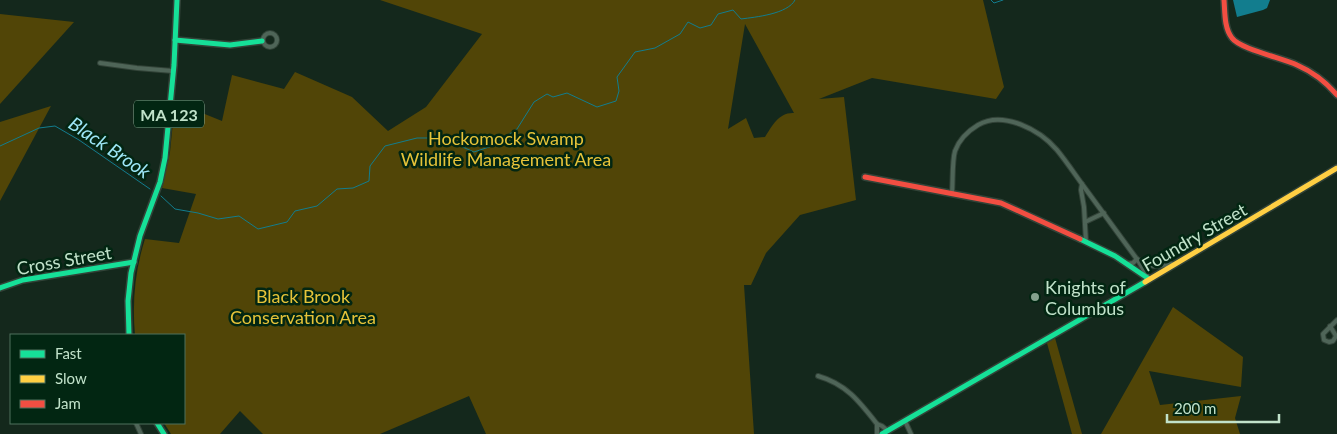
<svg xmlns="http://www.w3.org/2000/svg" width="1337" height="434" font-family="Lato,sans-serif">
<style>
.green{fill:#514507;fill-rule:evenodd}
.water{fill:#127d8e}
.lines{fill:none;stroke-linecap:round;stroke-linejoin:round}
.stream{stroke:#127d8e;stroke-width:1}
.street-casing{stroke:#324338;stroke-width:6}
.fast-casing{stroke:#324338;stroke-width:8}
.slow-casing{stroke:#324338;stroke-width:8}
.jam-casing{stroke:#324338;stroke-width:8}
.street{stroke:#4f6558;stroke-width:4}
.fast{stroke:#16e098;stroke-width:5}
.slow{stroke:#ffcf43;stroke-width:5}
.jam{stroke:#f24e42;stroke-width:5}
.poi-dot{fill:#84a18d;stroke:#022612;stroke-width:2}
.labels{text-anchor:middle;dominant-baseline:central;stroke-width:5;stroke-linejoin:round;paint-order:stroke}
.shield{fill:#022612;stroke:#88aa93;stroke-width:1}
.shield-label{font-size:16px;font-weight:bold;fill:#c1e2ca}
.park-label{font-size:18px;fill:#e6c339;stroke:#022612}
.street-label{font-size:18px;fill:#c1e2ca;stroke:#022612}
.poi-label{font-size:18px;fill:#c1e2ca;stroke:#022612;text-anchor:start}
.water-label{font-size:19px;font-style:italic;fill:#9ee7f8;stroke:#022612}
</style>
<rect width="100%" height="100%" fill="#14281c"/>
<g class="green">
<path d="M380 0H983L1004 87 996 99 872 78 819 99 844 97 856 200 800 215 766 253 751 285H744L754 434H486L469 396 380 434H263L240 411 220 434H171L164 423H184V335H135C132 302 135 270 145 239L179 243 196 194 162 188 170 152 175 102 222 121 232 75 284 89 295 72 352 97 388 131 426 107 482 34ZM745 24 794 113C779 112 772 126 765 137L754 138 746 118 728 129Z"/>
<path d="M0 14 74 22 0 104Z"/>
<path d="M51 106 0 201V122Z"/>
<path d="M1173 307 1243 357 1241 387 1149 371 1160 405 1241 396 1235 418 1240 434H1101Z"/>
<path d="M1055 338 1082 434H1072L1047 343Z"/>
</g>
<path class="water" d="M1233 0H1270L1267 8 1263 10 1237 17Z"/>
<g class="lines">
<g class="stream">
<path d="M991 0 994 3 1003 0"/>
<path d="M0 146 39 128 55 126 79 140 150 189"/>
<path d="M161 196 175 209 198 213 218 219 239 216 258 229 287 222 295 211 317 206 337 189 353 188 369 181 370 166 385 146 417 138H442L474 152 492 146 517 129 534 102 547 94 553 97 567 93 597 107 616 101 619 91 617 77 635 52 655 48 680 34 688 22 700 28 711 25 718 14 733 10 741 19C756 17 788 14 795 0"/>
</g>
<g class="street-casing">
<g id="street">
<circle cx="270" cy="40" r="7"/>
<path d="M100 63 137 68 173 71"/>
<path d="M1082 184 1139 262 1149 279"/>
<path d="M952 193C953 181 952 161 955 151 959 140 968 131 978 125 1003 110 1040 130 1057 150 1066 161 1074 173 1082 184L1081 190 1084 207 1086 242"/>
<path d="M1085 222 1104 213"/>
<path d="M1127 264 1133 263 1137 259C1150 268 1157 267 1172 264"/>
<path d="M1330 326 1336 336 1333 341 1329 342 1324 340 1323 334 1337 320"/>
<path d="M818 376C846 384 859 401 877 424"/>
<path d="M905 421 911 434"/>
<path d="M136 423 141 434"/>
<path d="M877 434V424L882 426 888 431"/>
</g>
</g>
<g class="fast-casing">
<g id="fast">
<path d="M175 40 230 45 262 41"/>
<path d="M1080 239 1115 256 1149 279"/>
<path d="M0 288 23 280 134 262"/>
<path d="M129 335 128 301 131 273 140 236 160 182 165 158 174 65 177 0"/>
<path d="M157 423 164 434"/>
<path d="M882 434 1145 282"/>
</g>
</g>
<g class="slow-casing">
<path id="slow" d="M1145 282 1337 168"/>
</g>
<g class="jam-casing">
<g id="jam">
<path d="M1224 0C1225 12 1224 28 1232 38 1240 49 1282 58 1297 65 1313 72 1326 82 1337 95"/>
<path d="M865 177 1001 203 1080 239"/>
</g>
</g>
<use href="#street" class="street"/>
<use href="#fast" class="fast"/>
<use href="#slow" class="slow"/>
<use href="#jam" class="jam"/>
</g>
<circle class="poi-dot" cx="1035" cy="297" r="5"/>
<g class="labels">
<rect class="shield" x="134" y="100.5" width="70" height="27" rx="4"/>
<g class="shield-label">
<text x="169" y="114">MA 123</text>
</g>
<g class="park-label">
<text x="506" y="138">Hockomock Swamp<tspan x="506" dy="21">Wildlife Management Area</tspan></text>
<text x="303" y="296">Black Brook<tspan x="303" dy="21">Conservation Area</tspan></text>
</g>
<g class="street-label">
<text transform="translate(1194 237) rotate(-30)">Foundry Street</text>
<text transform="translate(64 260) rotate(-10)">Cross Street</text>
</g>
<g class="poi-label">
<text x="1045" y="287">Knights of<tspan x="1045" dy="21">Columbus</tspan></text>
</g>
<g class="water-label">
<text transform="translate(110 147) rotate(34)">Black Brook</text>
</g>
</g>
<rect x="10" y="334" width="175" height="90" fill="#022612" stroke="#4e715c"/>
<rect x="20" y="350" width="25" height="8" fill="#16e098" stroke="#4e715c"/>
<text x="55" y="359" font-size="15" fill="#c1e2ca">Fast</text>
<rect x="20" y="375" width="25" height="8" fill="#ffcf43" stroke="#4e715c"/>
<text x="55" y="384" font-size="15" fill="#c1e2ca">Slow</text>
<rect x="20" y="400" width="25" height="8" fill="#f24e42" stroke="#4e715c"/>
<text x="55" y="409" font-size="15" fill="#c1e2ca">Jam</text>
<path d="M1167 414v8h112v-8" fill="none" stroke="#c1e2ca" stroke-width="2.5"/>
<text x="1174" y="414" font-size="15" fill="#c1e2ca" stroke="#022612" stroke-width="4" paint-order="stroke">200 m</text>
</svg>
